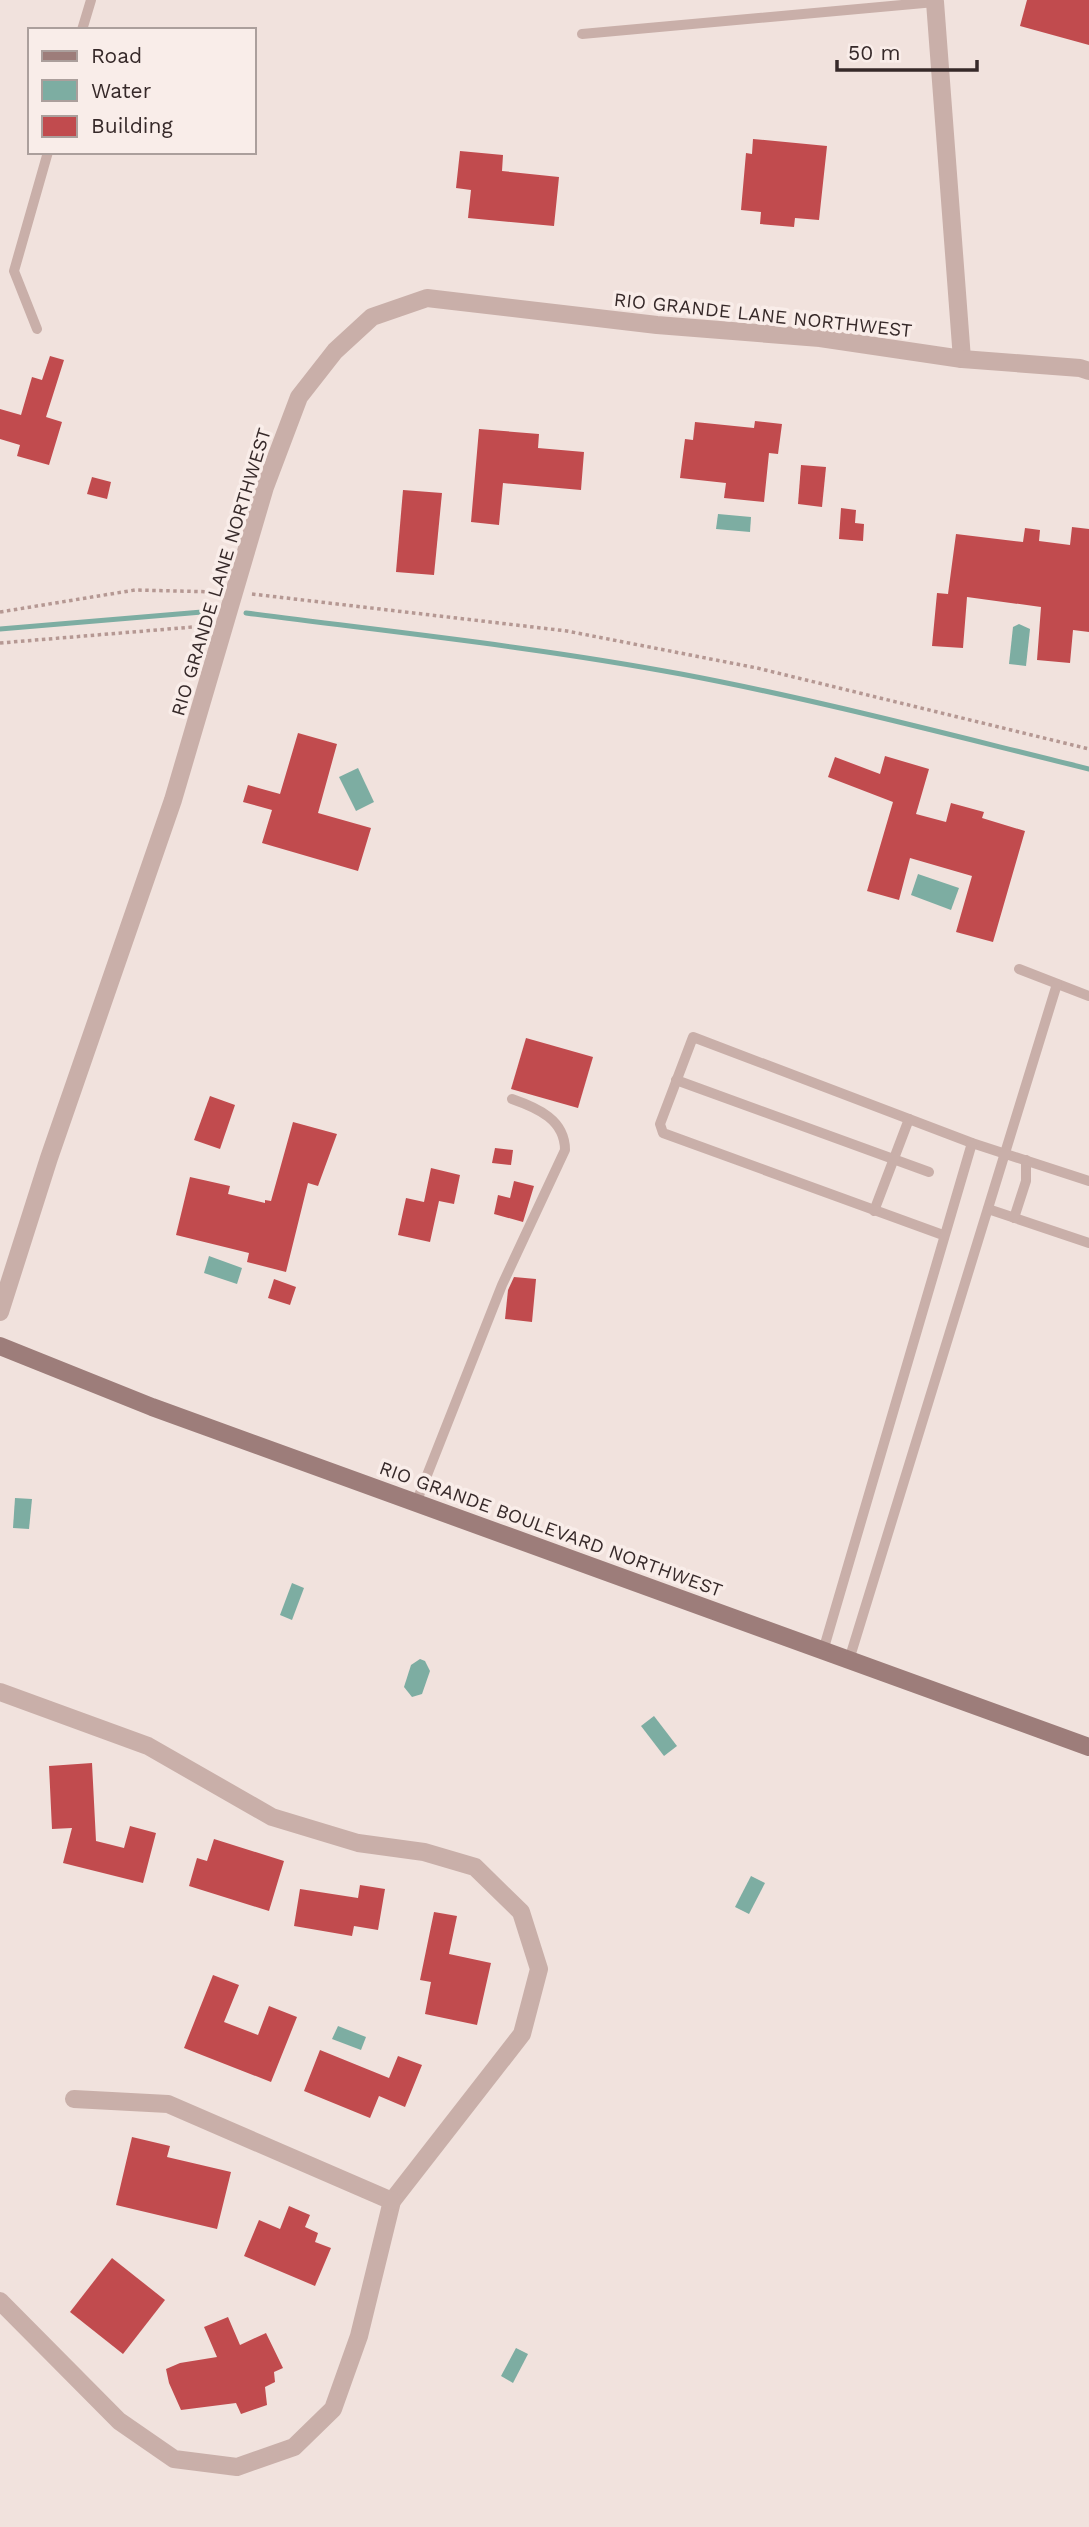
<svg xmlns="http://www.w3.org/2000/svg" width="1089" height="2527" font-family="'Work Sans',sans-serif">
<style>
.water{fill:#7dada2}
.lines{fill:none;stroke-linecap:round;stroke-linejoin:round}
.stream{stroke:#7dada2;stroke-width:5}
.building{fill:#c14b4e}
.path{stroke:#b59893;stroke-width:3.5;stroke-dasharray:3.5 3.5;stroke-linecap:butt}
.lane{stroke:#c9afa9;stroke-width:10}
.street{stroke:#c9afa9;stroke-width:18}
.secondary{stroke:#9d7d7a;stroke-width:18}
.labels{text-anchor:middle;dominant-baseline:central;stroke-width:7;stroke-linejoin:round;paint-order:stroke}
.street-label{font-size:19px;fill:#362929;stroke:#f9ede9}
</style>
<rect width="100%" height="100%" fill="#f1e2dd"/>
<g class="water">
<path d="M718 514 751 517 750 532 716 529Z"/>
<path d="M1019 624 1030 629 1026 666 1009 664 1013 627Z"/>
<path d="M358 768 374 802 356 811 339 777Z"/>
<path d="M918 874 959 888 951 910 911 895Z"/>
<path d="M209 1256 242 1268 237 1284 204 1273Z"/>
<path d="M15 1498 32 1499 29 1529 13 1528Z"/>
<path d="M292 1583 304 1588 292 1620 280 1615Z"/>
<path d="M420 1659 425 1661 430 1671 422 1694 412 1697 404 1687 411 1665Z"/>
<path d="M654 1716 677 1746 664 1756 641 1726Z"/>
<path d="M751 1876 765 1883 749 1914 735 1907Z"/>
<path d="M338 2026 366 2037 361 2050 332 2039Z"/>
<path d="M516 2348 528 2354 513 2383 501 2376Z"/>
</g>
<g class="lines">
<g class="stream">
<path d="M246 613C391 632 537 647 681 674 819 700 954 736 1089 769"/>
<path d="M0 629 214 611"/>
</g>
</g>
<g class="building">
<path d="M1027 0H1089V45L1020 26Z"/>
<path d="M753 139 827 146 819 220 795 218 794 227 760 224 761 212 741 210 746 153 752 154Z"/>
<path d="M460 151 503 155 502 171 559 177 554 226 468 218 471 190 456 188Z"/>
<path d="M50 356 64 360 46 417 62 422 49 465 17 456 20 445 0 439V409L21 415 32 377 42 380Z"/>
<path d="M755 421 782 424 778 454 769 453 764 502 724 498 726 483 680 478 685 439 693 440 695 422 754 428Z"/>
<path d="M479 429 539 434 538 448 584 452 581 490 503 483 499 525 471 522Z"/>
<path d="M801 465 826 467 822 507 798 504Z"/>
<path d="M92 477 111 482 107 499 87 494Z"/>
<path d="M403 490 442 493 434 575 396 572Z"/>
<path d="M841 508 856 510 855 523 864 524 863 541 839 539Z"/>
<path d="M1072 527 1089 529V632L1073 630 1070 663 1037 660 1041 607 967 597 963 648 932 646 937 593 948 594 956 534 1023 542 1025 528 1040 530 1039 541 1070 545Z"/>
<path d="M298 733 337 744 318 813 371 828 358 871 262 843 272 810 243 802 248 785 280 794Z"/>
<path d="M885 756 929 769 916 814 946 822 951 803 984 812 982 818 1025 831 993 942 956 932 972 876 910 858 899 900 867 891 893 802 828 777 835 757 880 774Z"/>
<path d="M526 1038 593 1057 578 1108 511 1089Z"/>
<path d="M210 1096 235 1105 220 1149 194 1140Z"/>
<path d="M293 1122 337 1134 318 1186 308 1183 286 1272 247 1262 249 1253 176 1235 190 1177 230 1186 228 1194 265 1203V1200L271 1201Z"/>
<path d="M495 1148 513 1150 511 1165 492 1163Z"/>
<path d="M431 1168 460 1175 454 1204 439 1201 430 1242 398 1235 406 1198 424 1202Z"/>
<path d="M514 1181 534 1186 523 1222 494 1214 498 1195 510 1198Z"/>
<path d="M514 1277 536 1279 532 1322 505 1319 508 1290Z"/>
<path d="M274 1279 296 1287 290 1305 268 1298Z"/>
<path d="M92 1763 96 1841 124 1848 130 1826 156 1833 143 1883 63 1863 72 1828 52 1829 49 1766Z"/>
<path d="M214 1839 284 1861 269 1911 189 1886 197 1858 207 1861Z"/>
<path d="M360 1885 385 1889 378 1930 354 1926 352 1936 294 1926 300 1889 358 1898Z"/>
<path d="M434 1912 457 1916 449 1954 491 1963 477 2025 425 2014 431 1982 420 1980Z"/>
<path d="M213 1975 239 1985 224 2022 258 2035 269 2006 297 2017 271 2082 184 2048Z"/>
<path d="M320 2050 389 2078 398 2056 422 2065 405 2107 379 2096 370 2118 304 2091Z"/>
<path d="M132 2137 170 2146 167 2157 231 2172 217 2229 116 2205Z"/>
<path d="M289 2206 310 2215 305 2227 318 2233 315 2242 331 2248 315 2286 244 2256 259 2220 280 2229Z"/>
<path d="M112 2258 165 2300 123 2354 70 2312Z"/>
<path d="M228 2317 240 2345 266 2333 283 2368 274 2372 275 2382 265 2387 267 2405 241 2414 236 2403 181 2410 169 2383 166 2369 180 2363 217 2357 204 2327Z"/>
</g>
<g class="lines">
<g class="path">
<path d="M252 594 567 631 757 668 1089 749"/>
<path d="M0 612 135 590 217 592"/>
<path d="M0 643 205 626"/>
</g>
<g class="lane">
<path d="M82 30 91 0"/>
<path d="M582 34 935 2"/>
<path d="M37 329 14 271 48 152"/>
<path d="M1019 969 1089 996"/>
<path d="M676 1080 929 1172"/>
<path d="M988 1209 1089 1243"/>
<path d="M874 1211 909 1119"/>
<path d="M1014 1218 1026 1181V1160"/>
<path d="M943 1235 663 1133 660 1124 693 1037 972 1143 1089 1181"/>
<path d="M416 1503 502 1285 565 1150C565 1120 538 1108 512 1099"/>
<path d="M823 1651 972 1143"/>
<path d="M849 1660 1057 984"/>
</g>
<g class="street">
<path d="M935 2 962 359"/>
<path d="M0 1312 49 1158 173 800 265 487 299 397 335 351 372 317 427 298 657 325 820 338 962 359 1080 368 1089 371"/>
<path d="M0 1692 148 1746 272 1817 358 1843 424 1852 475 1867 521 1912 539 1969 522 2034 392 2201 359 2336 333 2409 294 2447 237 2467 174 2459 119 2421 0 2301"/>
<path d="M74 2099 168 2104 392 2201"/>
</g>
<path class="secondary" d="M0 1346 152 1407 1089 1747"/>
</g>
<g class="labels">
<g class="street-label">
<text transform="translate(763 315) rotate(6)">RIO GRANDE LANE NORTHWEST</text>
<text transform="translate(221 572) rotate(-73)">RIO GRANDE LANE NORTHWEST</text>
<text transform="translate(551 1529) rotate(20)">RIO GRANDE BOULEVARD NORTHWEST</text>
</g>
</g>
<rect x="28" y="28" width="228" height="126" fill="#f9ede9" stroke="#ab9f9c" stroke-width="2"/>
<rect x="42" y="51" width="35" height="10" fill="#9d7d7a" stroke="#ab9f9c" stroke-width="2"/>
<text x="91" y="63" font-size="21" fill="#362929">Road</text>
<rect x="42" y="80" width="35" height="21" fill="#7dada2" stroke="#ab9f9c" stroke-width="2"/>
<text x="91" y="98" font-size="21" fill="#362929">Water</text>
<rect x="42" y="116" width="35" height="21" fill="#c14b4e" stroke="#ab9f9c" stroke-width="2"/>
<text x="91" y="133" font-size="21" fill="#362929">Building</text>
<path d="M837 60v10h140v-10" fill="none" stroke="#362929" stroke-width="3.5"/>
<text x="848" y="60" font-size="21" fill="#362929" stroke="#f9ede9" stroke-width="5" paint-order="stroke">50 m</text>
</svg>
